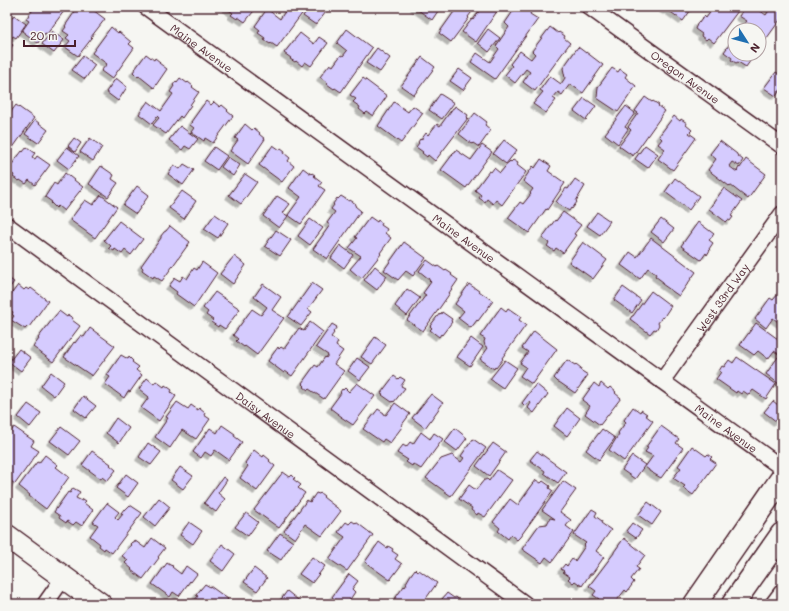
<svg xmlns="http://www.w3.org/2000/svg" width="789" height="611" font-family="Mali,sans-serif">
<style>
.building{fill:#d5cbfe;stroke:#4a1f2b;filter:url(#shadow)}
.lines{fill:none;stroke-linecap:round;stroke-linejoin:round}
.street-casing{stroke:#4a1f2b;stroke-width:18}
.secondary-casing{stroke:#4a1f2b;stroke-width:25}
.street{stroke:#f6f6f2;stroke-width:15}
.secondary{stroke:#f6f6f2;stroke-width:22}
.labels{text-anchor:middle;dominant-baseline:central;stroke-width:3;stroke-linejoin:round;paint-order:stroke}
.street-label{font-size:11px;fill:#4a1f2b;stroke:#f6f6f2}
</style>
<defs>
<filter id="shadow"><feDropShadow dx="-3.5" dy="3.5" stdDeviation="0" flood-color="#0004"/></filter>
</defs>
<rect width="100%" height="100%" fill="#f6f6f2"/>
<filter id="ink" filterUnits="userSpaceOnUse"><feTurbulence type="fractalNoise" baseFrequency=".025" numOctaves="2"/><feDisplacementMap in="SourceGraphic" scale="8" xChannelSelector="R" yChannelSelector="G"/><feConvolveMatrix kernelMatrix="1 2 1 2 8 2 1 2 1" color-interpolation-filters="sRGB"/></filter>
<g filter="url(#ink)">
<g class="building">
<path d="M35 7H67L47 34 45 33 38 43 22 31 29 21 26 19Z"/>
<path d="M78 7H89L105 19 91 37 92 38 78 56 65 47 70 41 66 38 69 35 63 31 66 27 65 26Z"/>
<path d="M226 7H257L245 22 238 17 237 19 231 15 233 13 226 8Z"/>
<path d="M288 7H307L277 47 271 43 270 44 264 40 265 38 258 33 260 30 255 26 267 9 280 19Z"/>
<path d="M310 7H319L326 12 316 25 303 16Z"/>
<path d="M414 7H438L440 8 432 20Z"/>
<path d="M456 7H471L474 9 468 17 469 18 451 42 439 33 456 9 455 8Z"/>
<path d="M481 7H500L476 42 462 32 472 19 473 20 482 7Z"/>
<path d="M516 7H525L531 12 530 14 538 19 495 79 471 62 477 53 490 62 499 49 496 46 509 27 505 23Z"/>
<path d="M664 7H693L683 21 668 10 667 11 663 9Z"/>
<path d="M714 7H741L714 43 708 38 706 40 701 36 702 34 695 29 698 22 699 23 704 16 706 18Z"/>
<path d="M746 7H755L766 15 770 9 768 7H782V17L759 49V30H740L747 21 739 16Z"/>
<path d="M14 15 26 24 16 38 13 36 9 42 13 45 7 53V25Z"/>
<path d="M111 27 118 33 119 32 131 42 129 44 134 48 112 79 101 71 107 64 92 53Z"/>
<path d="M550 27 558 33 559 32 565 36 564 38 570 43 535 91 523 82 530 72 526 69 515 83 505 75 512 66 510 64 520 51 531 59 535 54 532 51Z"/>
<path d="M347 29 372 48 341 92 335 88 334 89 327 84 328 83 320 77 330 64 333 66 341 55 343 56 347 51 337 43Z"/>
<path d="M488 29 500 38 489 52 478 43Z"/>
<path d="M52 31 64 40 54 53 42 44Z"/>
<path d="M300 33 314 44 319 37 328 43 311 66 305 62 302 66 296 61 295 62 290 59 291 58 284 53Z"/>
<path d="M735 37V54H755L746 67 738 62 736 63 731 60 732 58 724 52Z"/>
<path d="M578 47 586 53V52L603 65 583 93 570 84 562 95 558 92 553 98 556 100 546 113 533 104 543 92 540 90 550 76 561 84 565 78 563 68Z"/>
<path d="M377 48 390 58 380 72 366 63Z"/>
<path d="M146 54 154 60 155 58 160 62 159 63 167 69 154 88 139 76 138 77 133 72Z"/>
<path d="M83 56 95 65 85 79 72 70Z"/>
<path d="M422 57 435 67 414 95 401 86Z"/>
<path d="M612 68 618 72 620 69 627 74 625 77 636 86 618 112 597 98 598 87Z"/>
<path d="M459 69 472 78 463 90 450 81Z"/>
<path d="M776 72 782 76V88L776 96 764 88Z"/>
<path d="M116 78 127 87 118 101 106 92Z"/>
<path d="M180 78 187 83 188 82 193 86 192 87 199 92 190 105H191L182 118 180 116 166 134 153 125 159 118 157 116 152 124 139 114 148 101 161 111 173 94 170 92 174 86 173 85 176 81 177 82Z"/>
<path d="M363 78 387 96 373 116 367 112 365 114 359 109 360 107 353 102 356 99 350 95Z"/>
<path d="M440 94 454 103 442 119 429 110Z"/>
<path d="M645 97 652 102 653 101 659 105 658 106 665 111 633 156 619 146 631 130 628 127 638 113 635 111Z"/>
<path d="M584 98 596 106 586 120 574 111Z"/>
<path d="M206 101 211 105 214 102 220 107 222 105 228 110 227 111 233 116 213 143 205 138 204 141 191 132 194 128 190 125 192 122H191Z"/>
<path d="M394 102 408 112 413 106 423 113 401 143 378 126Z"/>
<path d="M16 105 34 118 7 156V117Z"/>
<path d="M455 106 468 115 467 117 468 118 435 161 428 155 427 157 422 153 423 152 416 147 419 143 418 142 420 139 421 140 426 133 428 135 437 124 440 126 453 108H454Z"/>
<path d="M626 106 635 113 625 127 628 129 618 144 605 134Z"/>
<path d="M475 113 487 122 485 125 491 130 479 147 473 143 472 144 459 134Z"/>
<path d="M674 116 680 121 681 119 687 123 686 125 692 130 689 133 696 138 673 170 658 159 665 149 658 144 662 139 659 136Z"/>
<path d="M35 120 48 130 38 143 25 134Z"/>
<path d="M245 124 252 130 254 128 260 133 259 134 265 139 248 164 230 151 238 140 235 138Z"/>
<path d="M180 126 198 139 190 149 185 146 182 150 169 140Z"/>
<path d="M74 138 81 143 75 152 68 146Z"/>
<path d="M90 138 102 147 93 161 80 152Z"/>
<path d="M504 140 517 150 506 164 493 154Z"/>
<path d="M720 141 737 154V155L743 160 739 166 732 162 729 166 737 172 738 171H737L739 167 740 168 746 159 766 174 748 199 730 185 729 186 708 170 716 159 710 154Z"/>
<path d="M273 145 280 150 281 148 285 151 284 153 290 158 288 161 294 166 282 182 259 165Z"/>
<path d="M482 145 492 152 466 188 441 170 453 154H452L454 152H455L456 150 471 160Z"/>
<path d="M645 145 658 154 648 168 635 159Z"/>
<path d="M27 147 35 153 32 157 35 159 37 156 50 165 35 185 29 180 26 184 20 180 19 181 13 177 14 175 7 171 22 151 23 152Z"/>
<path d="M67 147 79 156 69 169 57 160Z"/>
<path d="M214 147 227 156 217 170 204 161Z"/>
<path d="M228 157 240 165 233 176 221 167Z"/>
<path d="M541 159 551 166 548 171 565 183 547 210 546 209 529 233 508 218 520 202 523 204 531 194 530 193 533 189 523 181 533 166 535 168Z"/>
<path d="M513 160 518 163 517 165 526 172 502 205 496 200 493 204 487 199 485 202 479 198 481 195 475 190 489 171 491 172 494 168 500 173 509 162 510 161 511 162Z"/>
<path d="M184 164 194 170 183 185 168 174 174 165 180 169Z"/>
<path d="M101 166 114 175 112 179 118 183 108 197 89 184Z"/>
<path d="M303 168 311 174 312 173 315 175 314 176 322 182 319 186 325 190 301 224 288 215 301 197 289 188Z"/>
<path d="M65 173 83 187 64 211 58 206 56 208 51 203 52 202 45 197 54 183 57 185Z"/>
<path d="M245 174 257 182 241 204 229 195Z"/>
<path d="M675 178 699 196 689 210 665 192Z"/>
<path d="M575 179 585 186 576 201 577 202 572 209 571 208 569 211 556 202 566 188 568 189Z"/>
<path d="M137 186 149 195 136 214 123 205Z"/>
<path d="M724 188 742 201 731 216 733 217 730 221 728 220 726 222 709 209Z"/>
<path d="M182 191 196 201 184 219 169 208Z"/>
<path d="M101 195 117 207 95 238 70 220 85 200 93 205Z"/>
<path d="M277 196 290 204 283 213 288 216 279 228 263 216Z"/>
<path d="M341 196 349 201 350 200 356 204 355 206 361 211 327 259 313 249 330 225 327 223 335 212 331 209 334 205 333 204 337 198 338 199Z"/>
<path d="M563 212 581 225 574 234 576 235 563 253 556 248 554 251 547 246 549 243 542 238 555 220 556 221Z"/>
<path d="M597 212 610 221 600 235 587 226Z"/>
<path d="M215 214 228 223 218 238 204 229Z"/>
<path d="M370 217 377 222 378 220 382 223 381 225 387 229 385 233 391 238 380 253 381 254 362 278 358 275V276L350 269 361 256 349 248 357 238 355 237Z"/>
<path d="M310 219 323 228 310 245 298 236Z"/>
<path d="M661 219 674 229 664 242 651 232Z"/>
<path d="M119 221 143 239 131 255 125 250 122 254 115 249 114 251 109 248 111 246 104 240Z"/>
<path d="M698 222 714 234 709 240 713 243 709 249 710 250 707 255 706 253 701 260 681 246Z"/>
<path d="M170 226 190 242 162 281 154 276 153 278 142 270 143 268 141 266 161 238V236L164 232 166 231Z"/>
<path d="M276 230 291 240 280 256 265 246Z"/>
<path d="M651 238 696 272 679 296 662 284 663 282 655 276 656 274 648 268 640 279 621 265 630 252 637 257Z"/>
<path d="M404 242 426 258 413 276 406 271 398 280 384 270Z"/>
<path d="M583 242 607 260 593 279 569 262Z"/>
<path d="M340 245 353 255 344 268 331 258Z"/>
<path d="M234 256 246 265 233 284 220 274Z"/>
<path d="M427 260 437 267 438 266 445 271 446 270 452 274 451 275 458 280 449 293H450L441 306 423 331 407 320 426 295 423 293 431 282 429 280V279L419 271Z"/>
<path d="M202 262 217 273 194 307 176 294 177 292 169 286 175 278 180 281 183 276 187 279 194 268 197 270Z"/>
<path d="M375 266 387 276 377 290 364 280Z"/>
<path d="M7 271 10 273 7 277 14 282 7 291Z"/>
<path d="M312 283 322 290 308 309 312 312 301 326 288 317Z"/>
<path d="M263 284 281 297 272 310 284 318 257 355 245 346 244 347 236 341 238 339 233 335 252 309 261 315 267 307 254 297Z"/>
<path d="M469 284 493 301 478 321 477 320 471 328 458 318 464 311 455 304Z"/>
<path d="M18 285 24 290 26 288 29 290 31 288 48 301 29 327 28 326 25 329 11 320 14 316 12 314 13 312 7 308V300Z"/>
<path d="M623 287 641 300 632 313 614 300Z"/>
<path d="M407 289 420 298 407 316 395 306Z"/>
<path d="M651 291 671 306 663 318 662 317 658 323 659 325 656 330 654 329 650 334 630 319 632 316H633Z"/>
<path d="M215 292 240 309 225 329 219 325 218 327 211 322 213 320 206 315 208 312 203 308Z"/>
<path d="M779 293 782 295V327L781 326 782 325 773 318 766 328 755 319 770 298 773 300Z"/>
<path d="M501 307 506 311 508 308 521 317 519 320 526 325 502 358 503 359 496 368 495 367 494 369 480 359 488 348 485 346 484 342 485 339 480 336Z"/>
<path d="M59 311 67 317 68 315 73 318 72 320 80 326 53 362 33 347 39 339 38 338Z"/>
<path d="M442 312 452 319 451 321 452 322 442 335 441 334 439 337 430 330 432 328 430 326 440 313 441 314Z"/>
<path d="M310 322 323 332 292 376 285 371 284 373 268 361 278 347 279 349 281 347 284 349 299 328 304 331Z"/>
<path d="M756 323 782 342V356L774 351 768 359 758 351 754 355 740 345Z"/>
<path d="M332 324 337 327 333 332 334 333 331 337 338 342 336 346 343 351 334 364 344 371 324 399 309 389 308 390 304 387 305 386 302 383 315 365 318 367 325 357 326 358 328 355 316 347Z"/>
<path d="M90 328 115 346 92 376 64 357 74 342 75 343 81 335 84 337Z"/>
<path d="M534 331 557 349 532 384 520 376 526 367 520 363 528 352 522 348Z"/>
<path d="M375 337 386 345 372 364 361 357Z"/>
<path d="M471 338 483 347 470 366 457 357Z"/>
<path d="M19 349 31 358 21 371 9 362Z"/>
<path d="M121 355 128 359 129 357 133 361 132 362 139 367 136 370 142 375 130 392 128 391 124 398 105 384 110 377 107 375Z"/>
<path d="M737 357 776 384 766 399 753 390 749 395 743 391 741 394 737 391 736 393 716 379 721 372 719 371 722 366 724 367 729 360 733 363Z"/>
<path d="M778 357 782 360V379L779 384 766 374Z"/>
<path d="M357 358 370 367 360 380 348 371Z"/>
<path d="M505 360 517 368 503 388 490 379Z"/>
<path d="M567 360 575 365 576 364 581 368 580 370 588 375 575 393 559 382H558L554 378Z"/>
<path d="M51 372 64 382 54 396 41 386Z"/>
<path d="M394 376 398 379 400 377 405 380 401 386 405 388 394 402 393 401 392 402 382 395 383 394 381 393Z"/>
<path d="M147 378 154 384 156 381 164 387 165 385 172 390 171 392 176 396 159 421 141 408 149 397 139 389Z"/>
<path d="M357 383 375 396 353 425 341 417H342L330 408 341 393 340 392 342 389 343 390 345 388 349 392Z"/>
<path d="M594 383 599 387 601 383 608 389 610 387 616 392 615 393 621 398 600 425 585 414 590 406 582 400Z"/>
<path d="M536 384 548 394 534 413 528 408 531 403 529 401 525 406 522 403Z"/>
<path d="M431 394 443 403 425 428 412 418Z"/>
<path d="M83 396 96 406 86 418 74 409Z"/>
<path d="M773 401 782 408V416L777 422 764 412Z"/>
<path d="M177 402 188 409 191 405 198 410 199 408 205 413 204 415 210 419 196 439 182 430 170 448 155 437 168 418 166 417Z"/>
<path d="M395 403 410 414 401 426 402 427 390 443 384 439 382 442 363 429 378 409 384 413V414L386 415Z"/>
<path d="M28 404 41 413 30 427 18 417Z"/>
<path d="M633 407 640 412 641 410 647 414 645 415 653 421 624 461 609 450 619 434 618 433 626 422 624 420Z"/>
<path d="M567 408 580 418 567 436 554 426Z"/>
<path d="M116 418 129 428 119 443 106 433Z"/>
<path d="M222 425 235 434 234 436 242 442 229 460 215 450 211 456 205 452 201 458 193 452 210 428 217 433Z"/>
<path d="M661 426 679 439 676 443 683 448 661 478 649 471V470L645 467 653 456 645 452 648 448 646 447Z"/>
<path d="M14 427 34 441 31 446 39 451 15 484 7 478V437Z"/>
<path d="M61 427 80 441 69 455 50 441Z"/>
<path d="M455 428 467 438 457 451 445 442Z"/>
<path d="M602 429 615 438 599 460 586 450Z"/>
<path d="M421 432 430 439 434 433 443 439 421 469 413 464 412 466 406 462 408 460 397 453 403 445 406 447 410 442 413 444Z"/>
<path d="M473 439 486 448 451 496 426 478 441 459 452 455 461 462 464 458 461 456Z"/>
<path d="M148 443 161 452 151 465 139 457Z"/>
<path d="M493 443 506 452 489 476 476 466Z"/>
<path d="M692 446 706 456 708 454 712 457 710 459 716 463 693 495 683 488 685 486 673 478 681 468 678 466Z"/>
<path d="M254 450 263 457 264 455 270 460 269 461 275 466 257 491 240 478 248 466 245 463Z"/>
<path d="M92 451 111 464 110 465 116 470 107 481 102 477 101 479 82 465Z"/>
<path d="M537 451 566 472 558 483 544 473 545 471 530 460Z"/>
<path d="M45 455 58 465 56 467 69 477 46 509 29 496 30 495 19 486 37 462 39 463Z"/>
<path d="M632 456 645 465 635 479 622 470Z"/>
<path d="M180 467 193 476 183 489 171 480Z"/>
<path d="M497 470 512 480 485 517 478 513 477 515 471 510 472 508 459 499 469 485 476 490 484 480H485L487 479 489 481Z"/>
<path d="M283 472 290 477 292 475 295 478 293 479 301 485 298 488 305 493 279 528 254 510Z"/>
<path d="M126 474 138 483 128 497 116 488Z"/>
<path d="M223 477 227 480 218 493 225 499 216 512 204 503Z"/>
<path d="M536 480 541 483 543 481 550 486 549 488 553 491 520 537 517 540 511 535 508 539 498 531 500 528 493 522 510 499 518 505Z"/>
<path d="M563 481 576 490 560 512 571 520 566 526 574 532 552 562 546 557 542 563 522 549 539 525 547 524 550 518 555 519 542 510Z"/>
<path d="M73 488 80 492 76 498 82 501 83 499 86 501 84 503 93 510 82 526 76 522 73 525 67 521 66 523 59 518 60 516 54 512 68 492 70 493Z"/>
<path d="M316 493 319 494 320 493 324 496 323 497 341 511 322 536 305 524 295 539 284 531 307 500 310 502Z"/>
<path d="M159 498 170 507 155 526 144 517Z"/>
<path d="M648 502 661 512 652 525 638 515Z"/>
<path d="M107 503 119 512 115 517 118 520 123 514 121 513 124 509 125 510 130 505 142 513 112 553 105 548 104 550 99 546 100 544 90 536 98 525 93 522Z"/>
<path d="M592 509 597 512 595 516 602 521 601 523 611 530 596 551 604 557 592 574H590L582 586 575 581 573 583 568 579 570 577 563 572 564 571 561 569 565 564 567 566 572 559 575 561 585 546 584 545 586 543 574 535Z"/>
<path d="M246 513 258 522 248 536 235 527Z"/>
<path d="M352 521 355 523 356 522 373 535 347 571 329 559 345 537 338 532 346 522 349 524Z"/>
<path d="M189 522 202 531 193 544 180 535Z"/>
<path d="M632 523 642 530 636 538 626 531Z"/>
<path d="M280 533 293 542 281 560 267 551Z"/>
<path d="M152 538 165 548 158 557 159 558 143 579 131 570 132 569 125 563 128 560 122 556 131 545 130 544 132 542H133L134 540 145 548Z"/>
<path d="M624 538 645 555 636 567 639 569 631 579 634 582 627 592 625 590 614 604H602L598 601 599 599 593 595 596 591 589 586 614 553V552Z"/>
<path d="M379 542 387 548 388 546 393 549 392 551 398 555 395 559 402 564 390 580 365 562Z"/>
<path d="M222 544 235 554 223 571 210 561Z"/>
<path d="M312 557 325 566 312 583 299 574Z"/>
<path d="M167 563 170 565 173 566 172 567 181 574 186 566 197 574 191 582 190 581 179 596 173 592 170 597 152 584Z"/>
<path d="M254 568 267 578 257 591 244 582Z"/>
<path d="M415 569 418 572 419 570 437 583 422 604H391L404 586 405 587 407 584 406 583 410 576Z"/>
<path d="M349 574 358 581 352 589 355 592 347 604H341L332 597Z"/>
<path d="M205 584 210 587V586L228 599 224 604H192L198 596 196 595Z"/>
<path d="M287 591 303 604H278Z"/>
<path d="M447 593 454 598 456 597 464 604H438Z"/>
</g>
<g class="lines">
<g class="street-casing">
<g id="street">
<path id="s1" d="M146 7 782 468"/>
<path id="s2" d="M589 7 782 146"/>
<path id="s3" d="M7 225 525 604"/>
<path id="s4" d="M662 381 782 214"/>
<path d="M45 604 64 577"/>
<path d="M773 604 782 592"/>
</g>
</g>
<g class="secondary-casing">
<g id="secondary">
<path d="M7 536 100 604"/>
<path d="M695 604 782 478"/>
<path d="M733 604 782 534"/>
</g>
</g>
<use href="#street" class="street"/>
<use href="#secondary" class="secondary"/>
</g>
</g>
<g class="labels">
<g class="street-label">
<text stroke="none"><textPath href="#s1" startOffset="69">Maine Avenue</textPath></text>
<text stroke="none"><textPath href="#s2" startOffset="119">Oregon Avenue</textPath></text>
<text stroke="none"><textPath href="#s1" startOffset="393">Maine Avenue</textPath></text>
<text stroke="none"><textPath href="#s4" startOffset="103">West 33rd Way</textPath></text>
<text stroke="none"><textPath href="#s3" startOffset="321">Daisy Avenue</textPath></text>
<text stroke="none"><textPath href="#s1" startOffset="717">Maine Avenue</textPath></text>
</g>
</g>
<rect width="789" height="611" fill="none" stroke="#f6f6f2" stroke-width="24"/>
<rect x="12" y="12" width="765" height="587" fill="none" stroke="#4a1f2b" stroke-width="1.5" filter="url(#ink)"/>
<g transform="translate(747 42) rotate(126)"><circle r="19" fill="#f6f6f2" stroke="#b1a0a2"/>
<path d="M0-3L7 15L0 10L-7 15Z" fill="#1f6fb2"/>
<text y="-6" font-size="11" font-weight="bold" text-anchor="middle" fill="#4a1f2b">N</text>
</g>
<path d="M24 40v6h51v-6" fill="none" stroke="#4a1f2b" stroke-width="2"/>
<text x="30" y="40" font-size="12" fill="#4a1f2b" stroke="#f6f6f2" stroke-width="3" paint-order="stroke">20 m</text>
</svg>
